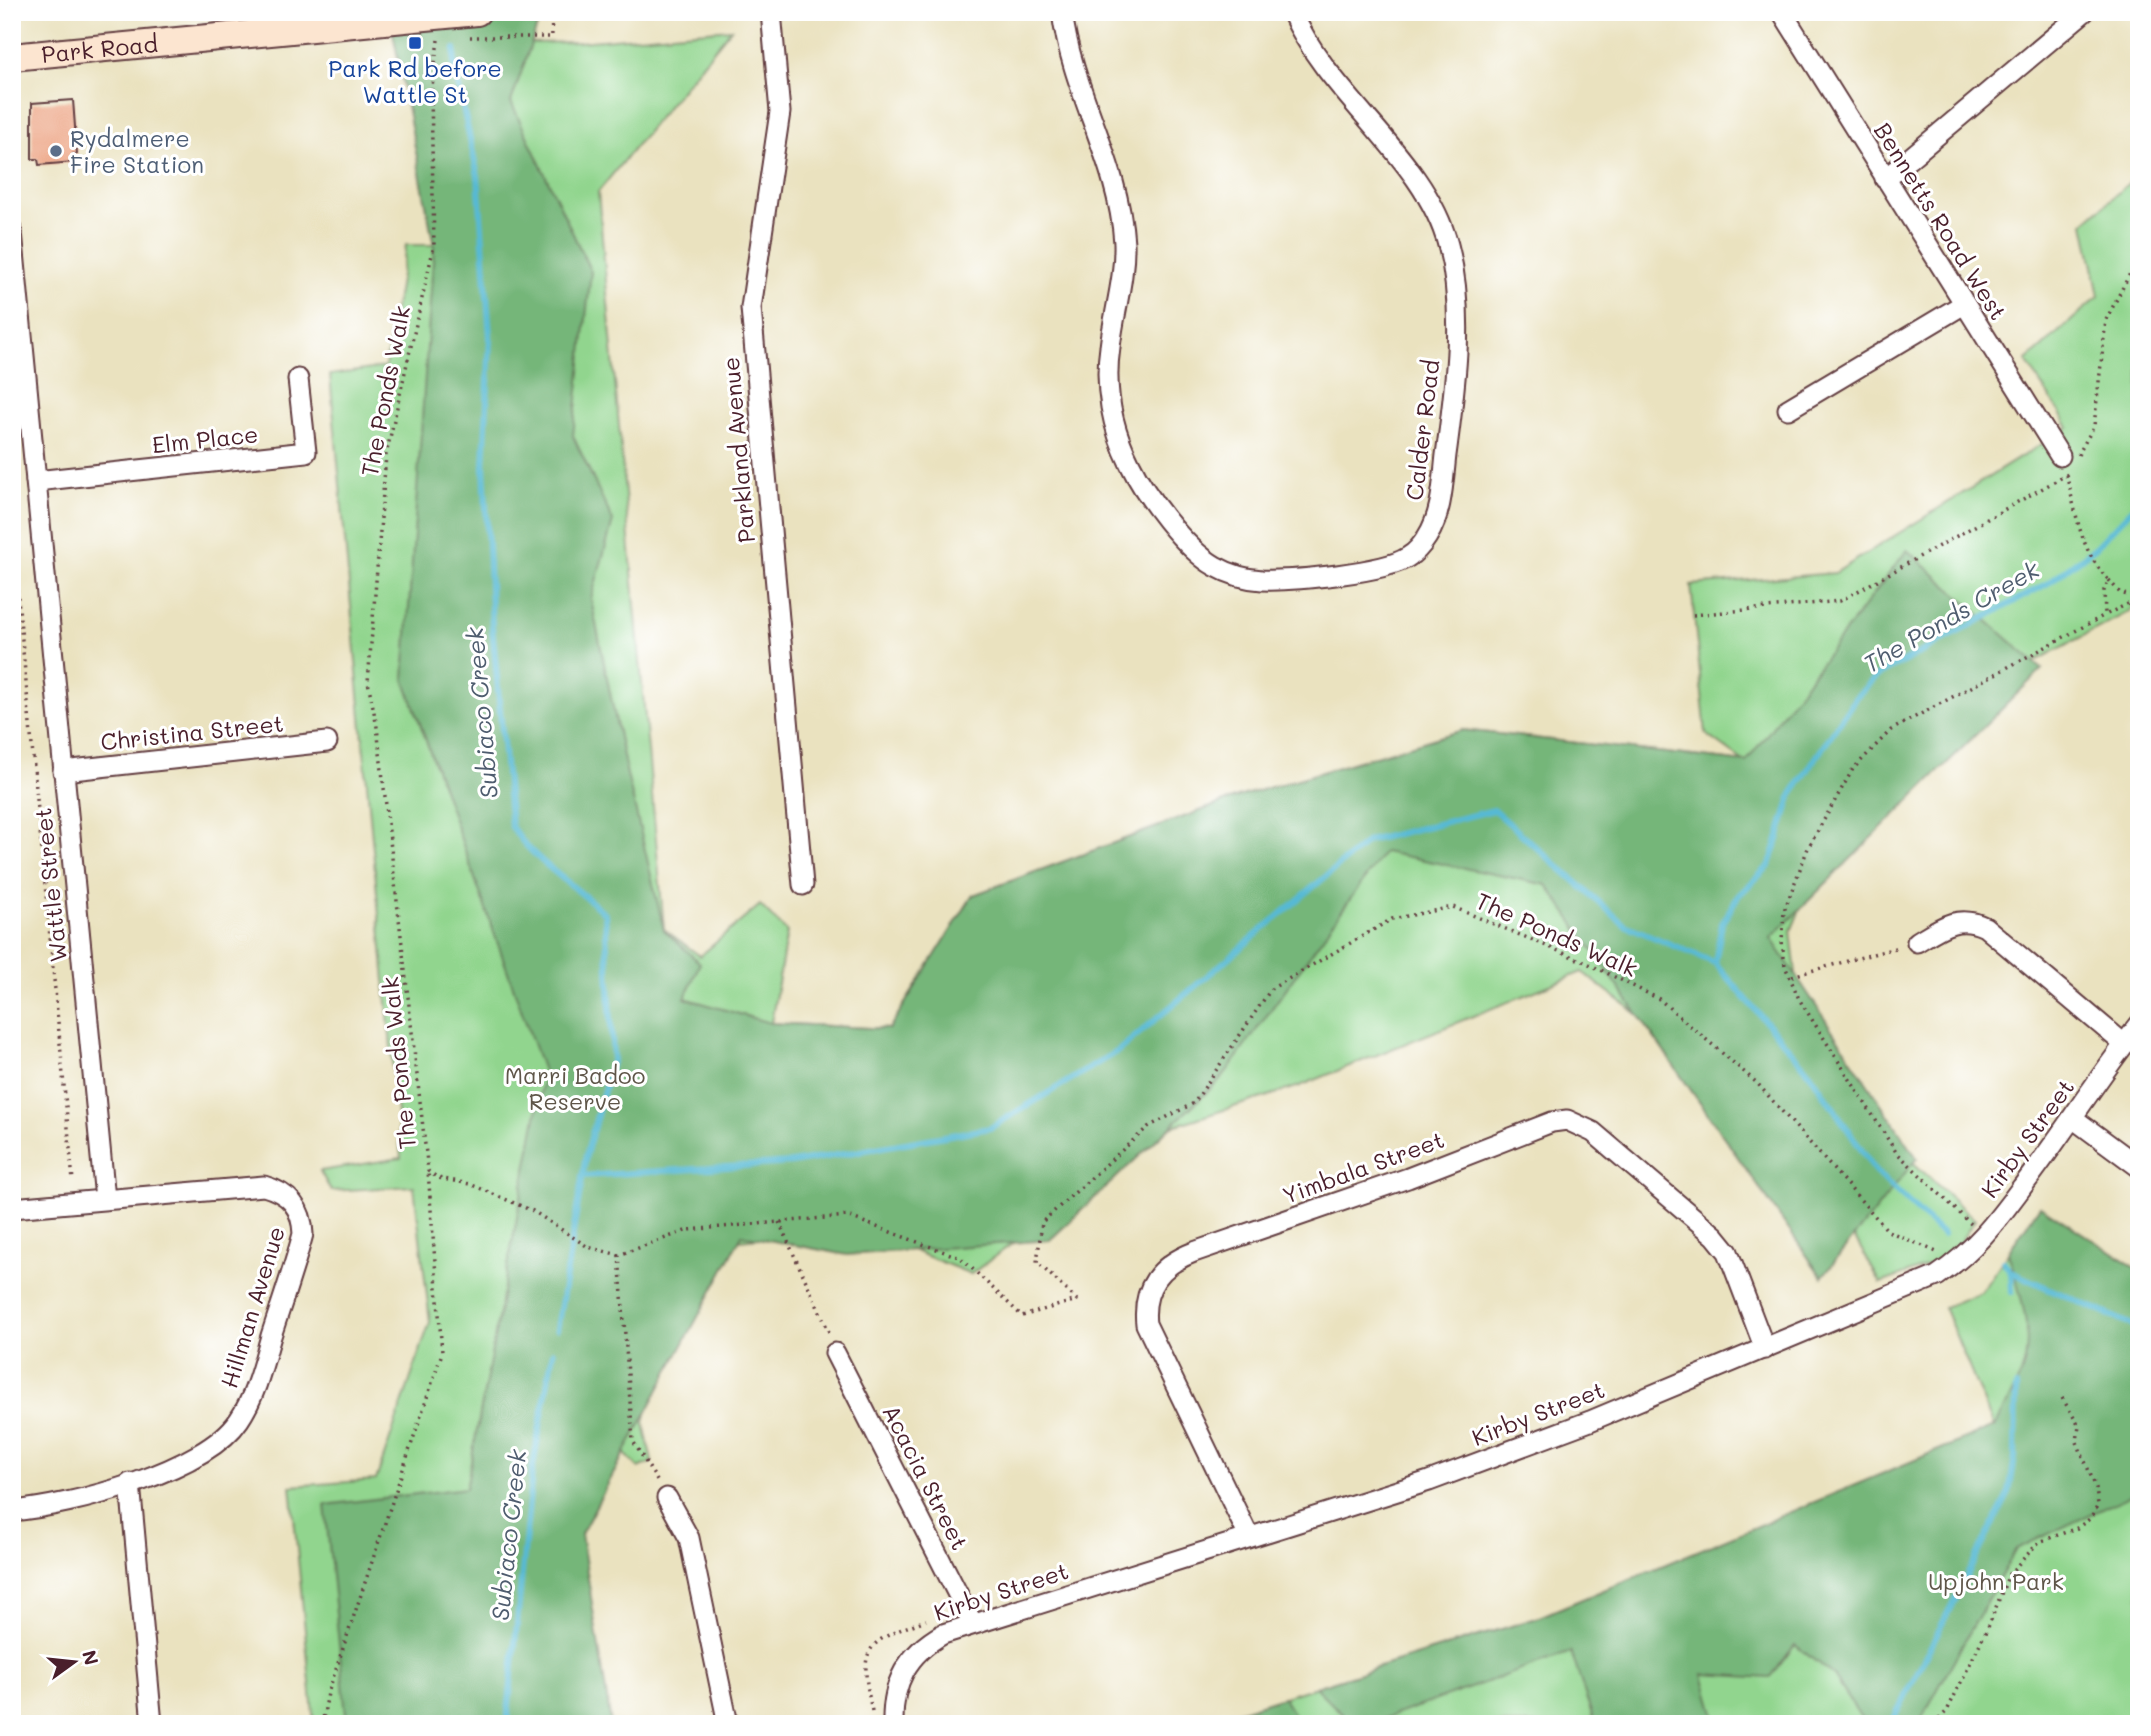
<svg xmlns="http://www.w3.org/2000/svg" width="2151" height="1736" font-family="Mali,sans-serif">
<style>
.green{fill:#91d58e;stroke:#6e7a5c;stroke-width:2}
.forest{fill:#74b679;stroke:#5f6a52;stroke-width:2}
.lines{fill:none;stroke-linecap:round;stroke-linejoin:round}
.stream{stroke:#56b9d4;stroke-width:6}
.building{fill:#ea9975}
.street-casing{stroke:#623c41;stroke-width:23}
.secondary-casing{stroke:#623c41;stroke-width:30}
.path{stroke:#623c41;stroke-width:3.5;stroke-dasharray:2 5;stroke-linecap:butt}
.street{stroke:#fff;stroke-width:19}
.secondary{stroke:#fce5d0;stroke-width:26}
.transit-dot{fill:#1a4fb4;stroke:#fff;stroke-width:2.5}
.service-dot{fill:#5c6f8a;stroke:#fff;stroke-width:2.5}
.labels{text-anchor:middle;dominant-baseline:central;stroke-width:6;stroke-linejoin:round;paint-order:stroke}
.street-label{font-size:23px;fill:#4a1f2b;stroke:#fff}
.transit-label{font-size:23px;fill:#164399;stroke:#fff}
.service-label{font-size:23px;fill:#4e5e75;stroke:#fff;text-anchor:start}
.park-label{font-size:23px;fill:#5f5649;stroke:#fff}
.water-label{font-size:24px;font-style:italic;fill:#4f5d6f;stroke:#fff}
</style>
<rect width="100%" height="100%" fill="#fff"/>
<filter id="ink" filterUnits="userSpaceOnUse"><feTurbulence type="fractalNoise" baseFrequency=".0143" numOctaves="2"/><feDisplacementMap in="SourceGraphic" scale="14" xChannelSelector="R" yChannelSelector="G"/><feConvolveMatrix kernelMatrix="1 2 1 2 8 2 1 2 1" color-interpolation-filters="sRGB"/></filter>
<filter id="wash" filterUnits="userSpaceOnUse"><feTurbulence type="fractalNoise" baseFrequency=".00686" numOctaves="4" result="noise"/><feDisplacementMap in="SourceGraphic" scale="28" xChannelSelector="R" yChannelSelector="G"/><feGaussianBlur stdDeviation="1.57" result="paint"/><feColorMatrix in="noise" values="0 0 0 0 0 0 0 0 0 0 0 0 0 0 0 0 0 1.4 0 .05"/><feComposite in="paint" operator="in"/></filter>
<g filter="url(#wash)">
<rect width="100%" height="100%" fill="#eae2bf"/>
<g class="green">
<path d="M731 29 598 192 664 929 700 956 760 905 787 932 771 1023 889 1029 973 895 1238 797 1463 730 1745 762 1706 734 1691 585 1835 573 2069 427 2026 361 2099 296 2084 223 2139 174V603L2125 614 1943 710 1824 852 1791 931 1797 982 1888 1139 1975 1220 1949 1258 1881 1283 1835 1204 1760 1107 1582 972 1300 1086 1138 1137 1075 1197 971 1274 858 1228 660 1248 666 1325 644 1423 652 1462 639 1468 595 1424 551 1599 583 1724H314L291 1486 376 1480 430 1322 414 1186 331 1191 320 1171 401 1158 330 375 385 367 406 245H434L428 45 579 42Z"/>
<path d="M2040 1206 2139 1270V1724H1197L1537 1618 1994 1427 1944 1307 1981 1292Z"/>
</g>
<g class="forest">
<path d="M389 12H542L511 102 591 272 573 436 613 521 591 599 625 766 664 930 700 963 685 998 770 1023 889 1029 973 895 1238 797 1463 730 1746 762 1907 550 2042 669 1771 938 1917 1158 1822 1277 1547 885 1384 852 1222 1078 1050 1240 847 1255 742 1235 581 1534 611 1724H347L325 1505 466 1488 544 1074 404 678 434 246Z"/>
<path d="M2040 1206 2139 1270V1489L2132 1495 2016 1549 1919 1723 1862 1719 1834 1676 1795 1645 1770 1678 1703 1674 1717 1724H1595L1571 1652 1369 1724H1352L1315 1687 1537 1618 1994 1427C2003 1410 2014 1392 2021 1374 2036 1335 2019 1290 2008 1252Z"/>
<path d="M1283 1697 1300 1724H1197Z"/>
</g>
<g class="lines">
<g class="stream">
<path d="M455 49 454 66 478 176 490 337 484 467 492 626 511 826C533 861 574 884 605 914L613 1058 586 1155 557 1329"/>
<path d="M1715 963 1810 1073 1877 1173 1943 1235"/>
<path d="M582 1176 792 1163 990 1128 1118 1051 1368 841 1494 810 1625 925 1715 963 1722 923 1738 896 1770 865 1792 794 1856 697 1877 676 2048 583 2096 547 2139 502"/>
<path d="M2003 1261 2011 1272 2139 1328"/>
<path d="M2011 1272 2012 1292"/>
<path d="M507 1724 532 1472 553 1352"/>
<path d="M1891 1724 2009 1493 2015 1457 2016 1387"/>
</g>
</g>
<g id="blocks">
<path class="building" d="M73 100 77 154H73L74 162 39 165 38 159H32V103Z"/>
</g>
</g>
<g filter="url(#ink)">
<use href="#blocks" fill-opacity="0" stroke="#623c41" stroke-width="2"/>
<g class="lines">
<g class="street-casing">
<g id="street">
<path d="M771 12 780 112 751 308 803 885"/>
<path d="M1062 12C1072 93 1119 161 1124 243 1125 278 1114 312 1110 347 1104 387 1112 428 1130 464 1145 495 1185 549 1215 566 1229 574 1246 579 1262 580 1292 581 1384 573 1408 557 1415 553 1422 545 1427 537 1442 514 1443 482 1446 455 1455 387 1466 313 1448 245 1426 159 1328 96 1292 12"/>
<path d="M1782 12 2060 456"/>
<path d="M1885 179 2084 12"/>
<path d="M12 231 105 1199"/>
<path d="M1788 409 1964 304"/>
<path d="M36 481 306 452 298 379"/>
<path d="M63 771 327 742"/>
<path d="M1917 942C1941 927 1958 914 1985 927L2124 1044"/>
<path d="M2074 1119 2139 1167"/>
<path d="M12 1208 264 1186C289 1193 302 1207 303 1234 294 1268 282 1302 271 1336 263 1364 256 1395 239 1420 205 1471 72 1506 12 1511"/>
<path d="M835 1353 973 1624"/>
<path d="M130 1483 152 1724"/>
<path d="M667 1498 689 1538 728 1724"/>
<path d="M1249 1537 1146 1324C1142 1288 1160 1265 1194 1252L1408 1178 1552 1122 1567 1120 1593 1132 1715 1236 1728 1252 1765 1349"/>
<path d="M893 1724C892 1683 907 1654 943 1634L1429 1481 1590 1421 1937 1276C1973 1252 1997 1221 2022 1187 2063 1134 2098 1077 2139 1025"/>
</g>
</g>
<g class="secondary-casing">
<g id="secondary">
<path id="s1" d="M12 57 477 12"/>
</g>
</g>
<g class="path">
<path d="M470 37H552L551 12"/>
<path d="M438 40 431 94 434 246 386 455 368 682 377 727 428 1171 438 1178 470 1184 533 1211 588 1247 619 1255 688 1230 847 1216 961 1258 1022 1316 1077 1300 1037 1262 1042 1222 1148 1127 1194 1103 1271 989 1392 919 1453 907 1585 962 1659 999 1757 1083 1888 1231 1939 1253"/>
<path d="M2078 455 2094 426 2106 320 2139 256"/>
<path d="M2066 475C2077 512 2079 551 2109 580L2104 590 2105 615 2132 602 2139 592"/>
<path d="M12 534 73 1181"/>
<path d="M2109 580 2120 593 2136 597"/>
<path d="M1693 615 1840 601 2068 474"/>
<path d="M1792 976 1899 947"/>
<path d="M779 1222 830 1334"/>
<path d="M1971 1224 1896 1152 1799 999 1785 966 1782 941 1784 911 1808 848 1853 769 1891 730 2105 615"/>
<path d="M619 1255 633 1441 659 1484"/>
<path d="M872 1711C858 1646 865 1642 926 1620"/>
<path d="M322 1724 328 1693 442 1353 428 1171"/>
<path d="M1934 1724 1947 1711 1989 1625 2009 1574 2039 1542 2077 1528 2091 1518 2098 1505 2096 1488 2077 1442 2079 1426 2061 1396"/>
</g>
<use href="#street" class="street"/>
<use href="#secondary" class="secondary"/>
</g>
</g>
<rect class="transit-dot" x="408" y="36" width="14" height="14" rx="3.5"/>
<circle class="service-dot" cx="56" cy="151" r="7"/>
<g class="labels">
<g class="street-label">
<text stroke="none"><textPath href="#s1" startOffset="88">Park Road</textPath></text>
<text transform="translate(1941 221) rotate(58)">Bennetts Road West</text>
<text transform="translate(385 391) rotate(-79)">The Ponds Walk</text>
<text transform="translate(1422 430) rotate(-83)">Calder Road</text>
<text transform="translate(205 439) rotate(-6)">Elm Place</text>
<text transform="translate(738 450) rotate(-95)">Parkland Avenue</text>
<text transform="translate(192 732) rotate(-6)">Christina Street</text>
<text transform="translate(50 885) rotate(-96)">Wattle Street</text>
<text transform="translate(1557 934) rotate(24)">The Ponds Walk</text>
<text transform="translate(398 1063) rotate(-96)">The Ponds Walk</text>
<text transform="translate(2027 1138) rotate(-54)">Kirby Street</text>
<text transform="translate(1363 1167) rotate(-20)">Yimbala Street</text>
<text transform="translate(252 1307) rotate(-73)">Hillman Avenue</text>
<text transform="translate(1538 1413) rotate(-21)">Kirby Street</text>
<text transform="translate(926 1477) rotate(63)">Acacia Street</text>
<text transform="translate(1001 1591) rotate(-18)">Kirby Street</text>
</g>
<g class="transit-label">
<text x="415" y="68">Park Rd before<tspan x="415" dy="26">Wattle St</tspan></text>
</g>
<g class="service-label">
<text x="70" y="138">Rydalmere<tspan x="70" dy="26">Fire Station</tspan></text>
</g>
<g class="park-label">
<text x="575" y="1075">Marri Badoo<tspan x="575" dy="26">Reserve</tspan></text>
<text x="1996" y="1581">Upjohn Park</text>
</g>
<g class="water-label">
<text transform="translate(1951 616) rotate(-30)">The Ponds Creek</text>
<text transform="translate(481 713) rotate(-95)">Subiaco Creek</text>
<text transform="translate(508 1535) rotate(-84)">Subiaco Creek</text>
</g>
</g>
<rect width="2151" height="1736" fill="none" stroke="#fff" stroke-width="42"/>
<g transform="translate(74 1662) rotate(75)" stroke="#ffffff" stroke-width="5" paint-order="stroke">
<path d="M0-5L12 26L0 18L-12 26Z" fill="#4a1f2b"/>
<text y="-10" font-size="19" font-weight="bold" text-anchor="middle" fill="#4a1f2b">N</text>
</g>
</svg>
